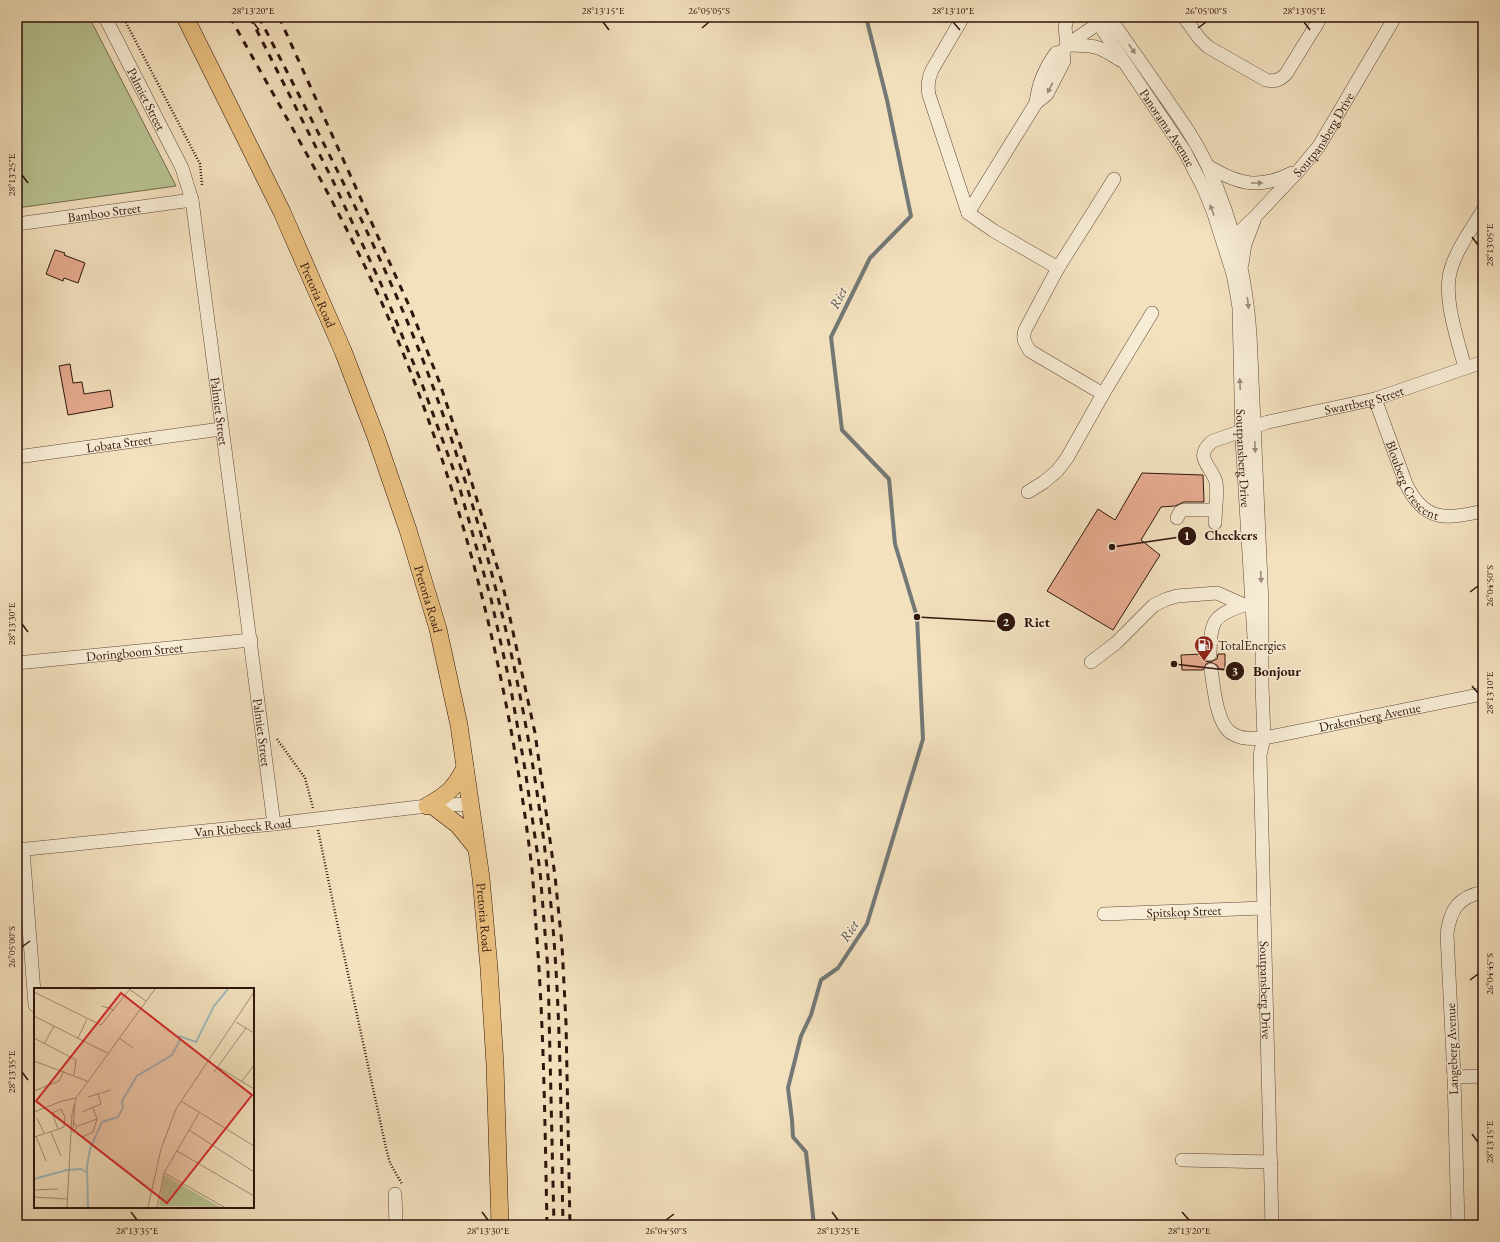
<svg xmlns="http://www.w3.org/2000/svg" width="1500" height="1242" font-family="'EB Garamond',serif">
<style>
.green{fill:#b9c393;stroke:#746c50}
.lines{fill:none;stroke-linecap:round;stroke-linejoin:round}
.stream{stroke:#737976;stroke-width:4}
.building{fill:#e7ab90;stroke:#2f150c}
.minor-casing{stroke:#604838;stroke-width:14}
.major-casing{stroke:#2f150c;stroke-width:18}
.path{stroke:#2f150c;stroke-width:2.5;stroke-dasharray:1 2;stroke-linecap:butt}
.minor{stroke:#f7ecd5;stroke-width:13}
.major{stroke:#eac07f;stroke-width:17}
.rail{stroke:#2f150c;stroke-width:3;stroke-dasharray:7 7;stroke-linecap:butt}
.oneway{fill:#9d8b7b}
.ticks{fill:none;stroke:#2f150c;stroke-width:1.5}
.labels{text-anchor:middle;dominant-baseline:central;stroke-width:3.5;stroke-linejoin:round;paint-order:stroke}
.street-label{font-size:13px;fill:#2f150c;stroke:#f7ecd5}
.poi-label{font-size:13px;fill:#2f150c;stroke:#f7ecd5;text-anchor:start}
.water-label{font-size:14px;font-style:italic;fill:#574f4a;stroke:#f7ecd5}
.inset-river{fill:none;stroke:#a1bbbd;stroke-width:2}
.inset-road{fill:none;stroke:#a58f77;stroke-width:1}
.view{fill:#d62828;fill-opacity:0.15;stroke:#d62828;stroke-width:2}
.inset-edge{fill:none;stroke:#2f150c;stroke-width:2}
.leader{fill:none;stroke:#2f150c;stroke-width:1.5}
.callout-dot{fill:#2f150c;stroke:#f7ecd5;stroke-width:1.5}
.mark-label{font-size:12px;text-anchor:middle;font-weight:bold;fill:#fff}
.callout-label{font-size:14px;text-anchor:middle;font-weight:bold;fill:#2f150c;stroke:#f7ecd5;stroke-width:3.5;stroke-linejoin:round;paint-order:stroke}
.neatline{fill:none;stroke:#2f150c;stroke-width:1.5}
.ticks-label{font-size:10px;text-anchor:middle;fill:#2f150c}
</style>
<rect width="100%" height="100%" fill="#f3e1be"/>
<filter id="stains"><feTurbulence type="fractalNoise" baseFrequency=".005" numOctaves="4"/><feColorMatrix values="0 0 0 0 .2 0 0 0 0 .09 0 0 0 0 .02 0 0 0 .5 -.17"/></filter>
<radialGradient id="worn" r=".72"><stop offset=".6" stop-color="#630" stop-opacity="0"/><stop offset="1" stop-color="#630" stop-opacity=".3"/></radialGradient>
<path class="green" d="M17 17H89L176 186 17 208Z"/>
<g class="lines">
<path class="stream" d="M814 1225 806 1152 793 1137 792 1120 788 1088 801 1036 811 1015 821 980 838 968 867 924 923 739 917 617 895 544 889 479 842 430 831 337 870 258 911 216 887 100 866 17"/>
</g>
<g class="building">
<path d="M55 250 65 253 64 255 85 263 78 283 64 278 63 281 46 274Z"/>
<path d="M70 364 73 383 82 382 84 394 110 390 113 407 68 415 59 366Z"/>
<path d="M1142 473 1203 475 1204 502H1184L1175 506 1161 507 1141 540 1160 555 1113 630 1047 591 1098 509 1115 520Z"/>
<path d="M1202 654 1205 661 1210 662 1217 659 1218 654H1225V669H1219L1217 665 1210 662 1206 664 1203 670H1182L1181 655Z"/>
</g>
<g class="lines">
<g class="minor-casing">
<g id="minor">
<path id="s1" d="M105 17 182 168 192 200C219 408 248 616 274 824"/>
<path d="M963 17 932 70C928 79 927 86 929 95L968 213 994 231 1058 268"/>
<path d="M1068 17 1065 27 1067 45C1093 45 1098 45 1120 60"/>
<path id="s2" d="M1094 17 1185 152 1204 189 1214 214 1233 274 1237 295 1239 308 1242 438 1254 637"/>
<path id="s3" d="M1109 17C1127 43 1145 68 1163 94 1179 117 1196 141 1208 167 1232 219 1246 276 1250 334L1262 604V685L1264 738 1260 755 1272 1225"/>
<path d="M1184 17 1199 38 1208 47 1266 80C1275 82 1280 80 1286 74L1318 22 1320 17"/>
<path d="M1036 103C1038 84 1045 68 1056 53L1063 52"/>
<path d="M1208 166C1238 184 1259 190 1292 173"/>
<path d="M968 213 1036 103 1047 94 1064 61 1063 52 1067 45 1106 18"/>
<path id="s4" d="M17 224 192 200"/>
<path id="s5" d="M1228 243 1255 217 1300 169 1319 146 1395 17"/>
<path d="M1242 264 1245 244 1254 221"/>
<path d="M1465 368C1458 340 1442 297 1451 269 1457 248 1472 229 1483 210"/>
<path d="M1103 394 1030 351C1025 343 1022 339 1025 330L1058 268 1114 179"/>
<path id="s6" d="M1375 399 1406 484C1425 523 1447 519 1483 511"/>
<path id="s7" d="M17 457 221 429"/>
<path d="M1028 492 1044 482 1057 471 1067 458 1103 394 1152 313"/>
<path d="M1177 518 1180 512 1184 510H1215"/>
<path id="s8" d="M1215 523C1215 510 1218 493 1216 482 1212 466 1192 457 1213 441L1268 422 1375 399 1483 362"/>
<path d="M1210 654C1211 621 1212 616 1244 605"/>
<path d="M1091 662 1116 643 1154 605 1167 599 1177 596 1217 593 1244 605 1261 604"/>
<path id="s9" d="M17 663 251 640"/>
<path id="s10" d="M1211 670C1214 687 1216 725 1233 734 1241 739 1254 739 1264 738L1483 694"/>
<path id="s11" d="M17 850 274 824 427 806 470 804"/>
<path d="M23 850 35 1005"/>
<path id="s12" d="M1104 914 1264 908"/>
<path d="M1454 1077 1483 1076"/>
<path d="M1182 1160 1271 1162"/>
<path d="M395 1194 396 1225"/>
<path d="M1458 1225 1454 1077 1447 934C1450 910 1458 897 1483 892"/>
</g>
</g>
<g class="major-casing">
<g id="major">
<path id="s13" d="M185 17 282 212 343 351 376 437 408 530 438 629 459 725 481 878 489 968 495 1065 500 1225"/>
<path d="M427 806C448 794 454 789 465 768"/>
<path d="M433 806 458 825 475 846"/>
</g>
</g>
<g class="path">
<path d="M123 17 200 164 202 185"/>
<path d="M277 739 305 778 313 808"/>
<path d="M318 830 342 946 386 1148 390 1163 402 1184"/>
</g>
<use href="#minor" class="minor"/>
<use href="#major" class="major"/>
<g class="rail">
<path d="M230 17C284 114 340 208 385 310 462 487 509 677 532 869 534 892 535 915 537 939 544 1034 545 1129 547 1225"/>
<path d="M250 17 332 179 381 284 422 384 458 482 491 599 510 684 525 769 540 871 548 970 554 1225"/>
<path d="M259 17C320 137 385 257 432 384 498 563 539 750 554 940 561 1034 561 1130 563 1225"/>
<path d="M279 17 411 310 439 381 461 447 503 586 535 733 555 876 562 945 566 1023 570 1225"/>
</g>
</g>
<defs><path id="oneway-solid" d="M-6-.8H1V-3.2L6.5 0L1 3.2V.8H-6Z"/></defs>
<g class="oneway">
<use href="#oneway-solid" transform="translate(1132 49) rotate(55)"/>
<use href="#oneway-solid" transform="translate(1050 88) rotate(117)"/>
<use href="#oneway-solid" transform="translate(1257 183)"/>
<use href="#oneway-solid" transform="translate(1212 210) rotate(-110)"/>
<use href="#oneway-solid" transform="translate(1248 303) rotate(84)"/>
<use href="#oneway-solid" transform="translate(1240 384) rotate(-93)"/>
<use href="#oneway-solid" transform="translate(1255 447) rotate(88)"/>
<use href="#oneway-solid" transform="translate(1261 577) rotate(87)"/>
</g>
<path class="ticks" d="M253 22 259 30M603 22 609 30M953 22 960 30M1304 22 1310 30M702 28 709 22M1198 28 1206 22M22 175 28 183M1472 237 1478 245M1470 592 1478 586M22 624 28 632M1472 686 1478 693M22 947 30 941M1470 980 1478 974M22 1072 28 1080M1472 1134 1478 1142M131 1212 137 1220M482 1212 488 1220M832 1212 838 1220M1182 1212 1189 1220M666 1220 674 1214"/>
<defs>
<g id="fuel-pin" transform="scale(1)"><path d="M0 17L-7.5 6A9.5 9.5 0 1 1 7.5 6Z" fill="#8f2418" stroke="#f7ecd5"/><path d="M-5.5-6h7V0h2V4h1.3V-2.5L3-4.5l.8-.8L6-3V5H2.5V1h-1V6h-7ZM-4.2-4.7v3.2H.2V-4.7Z" fill="#fff"/></g>
</defs>
<g fill-rule="evenodd">
<use href="#fuel-pin" x="1204" y="645"/>
</g>
<g class="labels">
<g class="street-label">
<text stroke="none"><textPath href="#s1" startOffset="92">Palmiet Street</textPath></text>
<text stroke="none"><textPath href="#s2" startOffset="133">Panorama Avenue</textPath></text>
<text stroke="none"><textPath href="#s5" startOffset="145">Soutpansberg Drive</textPath></text>
<text stroke="none"><textPath href="#s4" startOffset="88">Bamboo Street</textPath></text>
<text stroke="none"><textPath href="#s13" startOffset="308">Pretoria Road</textPath></text>
<text stroke="none"><textPath href="#s8" startOffset="245">Swartberg Street</textPath></text>
<text stroke="none"><textPath href="#s1" startOffset="416">Palmiet Street</textPath></text>
<text stroke="none"><textPath href="#s7" startOffset="103">Lobata Street</textPath></text>
<text stroke="none"><textPath href="#s2" startOffset="479">Soutpansberg Drive</textPath></text>
<text stroke="none"><textPath href="#s6" startOffset="91">Blouberg Crescent</textPath></text>
<text stroke="none"><textPath href="#s13" startOffset="632">Pretoria Road</textPath></text>
<text stroke="none"><textPath href="#s9" startOffset="118">Doringboom Street</textPath></text>
<text stroke="none"><textPath href="#s10" startOffset="209">Drakensberg Avenue</textPath></text>
<text stroke="none"><textPath href="#s1" startOffset="740">Palmiet Street</textPath></text>
<text stroke="none"><textPath href="#s11" startOffset="227">Van Riebeeck Road</textPath></text>
<text stroke="none"><textPath href="#s12" startOffset="80">Spitskop Street</textPath></text>
<text stroke="none"><textPath href="#s13" startOffset="956">Pretoria Road</textPath></text>
<text stroke="none"><textPath href="#s3" startOffset="1010">Soutpansberg Drive</textPath></text>
<text transform="translate(1452 1049) rotate(-92)">Langeberg Avenue</text>
</g>
<g class="poi-label">
<text x="1218" y="645">TotalEnergies</text>
</g>
<g class="water-label">
<text transform="translate(838 298) rotate(-64)">Riet</text>
<text transform="translate(849 931) rotate(-57)">Riet</text>
</g>
</g>
<g transform="translate(34 988)">
<rect width="220" height="220" fill="#f3e1be"/>
<path d="M130 187 186 219 125 218Z" fill="#b9c393"/>
<path class="inset-river" d="M0 191 33 182 47 181 52 184M54 219 53 178 56 161 68 134 84 129 89 120 88 113 103 88 138 67 146 52 145 48 162 54 180 18 194 1"/>
<path class="inset-road" d="M47 1H62M95 1 112 13M0 4 67 37 96 1M68 18 80 22M0 28 73 65M202 34 220 45M0 50 42 72 40 87M44 50 53 31M85 50 99 60M10 56 20 38M0 73 53 93M184 79 220 101M180 84 212 40M208 93 220 77M0 103 25 93 30 83M54 109 77 102M147 113 220 158M0 124 28 113 42 110M48 124 67 116 64 106M3 130 10 145M44 138 63 131M39 140 41 116M155 142 220 184M17 144 27 168M39 145 43 139 40 134M2 148 12 173M0 149 19 143 30 139 31 129 27 121 18 125 24 141M48 149 59 144 63 131 59 120M143 163 220 208M130 185 190 219M0 202 24 201M0 209 33 211M33 219 38 126 42 110 121 1M114 219 127 161 142 121 220 4M123 219 130 185 165 125"/>
<path class="view" d="M87 5 218 107 133 215 2 113Z"/>
<rect width="220" height="220" class="inset-edge"/>
</g>
<path class="leader" d="M1112 547L1187 536M917 617L1006 622M1174 664L1235 671"/>
<g class="callout-dot">
<circle cx="1112" cy="547" r="4"/>
<circle cx="917" cy="617" r="4"/>
<circle cx="1174" cy="664" r="4"/>
<circle cx="1187" cy="536" r="10"/>
<circle cx="1006" cy="622" r="10"/>
<circle cx="1235" cy="671" r="10"/>
</g>
<g class="mark-label">
<text x="1187" y="540">1</text>
<text x="1006" y="626">2</text>
<text x="1235" y="675">3</text>
</g>
<g class="callout-label">
<text x="1231" y="540">Checkers</text>
<text x="1037" y="627">Riet</text>
<text x="1277" y="676">Bonjour</text>
</g>
<rect width="1500" height="1242" fill="none" stroke="#f3e1be" stroke-width="44"/>
<rect x="22" y="22" width="1456" height="1198" class="neatline"/>
<g class="ticks-label">
<text x="253" y="14">28°13'20"E</text>
<text x="603" y="14">28°13'15"E</text>
<text x="709" y="14">26°05'05"S</text>
<text x="953" y="14">28°13'10"E</text>
<text x="1206" y="14">26°05'00"S</text>
<text x="1304" y="14">28°13'05"E</text>
<text transform="translate(11 175) rotate(-90)" y="4">28°13'25"E</text>
<text transform="translate(1489 245) rotate(-90)" y="4">28°13'05"E</text>
<text transform="translate(1489 586) rotate(-90)" y="4">26°04'50"S</text>
<text transform="translate(11 624) rotate(-90)" y="4">28°13'30"E</text>
<text transform="translate(1489 693) rotate(-90)" y="4">28°13'10"E</text>
<text transform="translate(11 947) rotate(-90)" y="4">26°05'00"S</text>
<text transform="translate(1489 974) rotate(-90)" y="4">26°04'45"S</text>
<text transform="translate(11 1072) rotate(-90)" y="4">28°13'35"E</text>
<text transform="translate(1489 1142) rotate(-90)" y="4">28°13'15"E</text>
<text x="137" y="1234">28°13'35"E</text>
<text x="488" y="1234">28°13'30"E</text>
<text x="666" y="1234">26°04'50"S</text>
<text x="838" y="1234">28°13'25"E</text>
<text x="1189" y="1234">28°13'20"E</text>
</g>
<rect width="100%" height="100%" filter="url(#stains)"/>
<rect width="100%" height="100%" fill="url(#worn)"/>
</svg>
